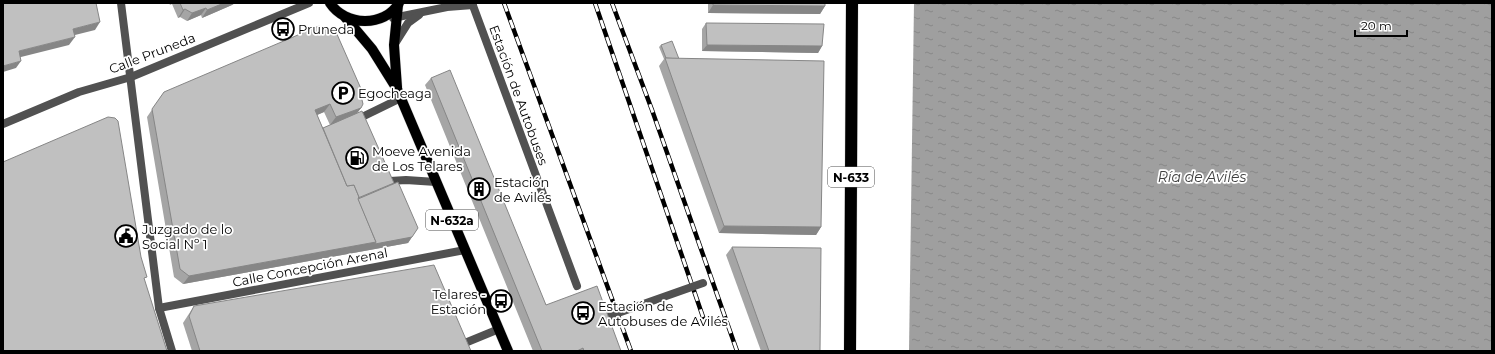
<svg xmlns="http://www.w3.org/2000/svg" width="1495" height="354" font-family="Montserrat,sans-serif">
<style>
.water{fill:url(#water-ripples)}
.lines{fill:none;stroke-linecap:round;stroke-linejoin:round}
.primary-casing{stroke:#dbdbdb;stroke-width:11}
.highway-casing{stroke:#dbdbdb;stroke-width:13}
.lane{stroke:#515151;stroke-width:8}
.street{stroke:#515151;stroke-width:8}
.primary{stroke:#000;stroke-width:10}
.highway{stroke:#000;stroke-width:12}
.rail-casing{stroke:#000;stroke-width:4.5}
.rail{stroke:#fff;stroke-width:3;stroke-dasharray:9;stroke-linecap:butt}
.street-bridge{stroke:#515151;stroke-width:8}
.wall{fill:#a5a5a5;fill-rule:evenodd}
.shaded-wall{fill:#868686}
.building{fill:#c0c0c0;stroke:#868686}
.labels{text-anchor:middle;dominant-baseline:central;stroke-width:3.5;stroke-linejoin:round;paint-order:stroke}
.shield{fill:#fff;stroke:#4c4c4c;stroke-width:1}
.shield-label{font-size:12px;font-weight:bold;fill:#000}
.poi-label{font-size:13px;fill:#000;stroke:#fff;text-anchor:start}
.street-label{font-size:13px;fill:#000;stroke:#fff}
.water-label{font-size:14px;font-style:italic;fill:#404040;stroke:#fff}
</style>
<defs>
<pattern id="water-ripples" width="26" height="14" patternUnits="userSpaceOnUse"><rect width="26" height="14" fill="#9f9f9f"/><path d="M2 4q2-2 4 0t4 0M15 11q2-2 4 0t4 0" fill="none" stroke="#878787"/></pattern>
</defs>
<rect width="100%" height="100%" fill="#fff"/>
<path class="water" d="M914 3H1492V351H909Z"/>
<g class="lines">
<g class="primary-casing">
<g id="primary">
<path d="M330 3C345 26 384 28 399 3"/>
<path d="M345 17 372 49 397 89 508 351"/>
<path d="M397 87 394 45 398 5"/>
</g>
</g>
<g class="highway-casing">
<path id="highway" d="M850 351 852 3"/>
</g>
<g class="lane">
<path d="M472 3 577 286"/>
<path d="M393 18 447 7 473 5"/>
<path d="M396 42 408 23 419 15"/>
<path d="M362 117 401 98"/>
<path d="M390 181 406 180 436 182"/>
<path d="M460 345 499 329"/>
</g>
<g class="street">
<path d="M121 3 159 308 172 351"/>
<path d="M3 124 79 92 131 77 309 3"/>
<path d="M159 308 465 250"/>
</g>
<use href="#primary" class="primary"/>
<use href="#highway" class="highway"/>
<g class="rail-casing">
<g id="rail">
<path d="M504 3 631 351"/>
<path d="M595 3 703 317"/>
<path d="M612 3 652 110 737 351"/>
</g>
</g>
<use href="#rail" class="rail"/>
<path class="street-bridge" d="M601 319 703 283"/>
</g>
<g class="wall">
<path d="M169 3H235L232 5 202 18 201 15 187 21 180 17 178 18 172 4 170 5Z"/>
<path d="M708 3H825V6L820 14 708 13Z"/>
<path d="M706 23 822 46 818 53 702 51V29Z"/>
<path d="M661 45 679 59 821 227 816 235 719 233 659 66 664 59 659 47Z"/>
<path d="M431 78 546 305 621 351H533L425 85Z"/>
<path d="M362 91 361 93V108L357 113 412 237 408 243 183 284 174 277 147 117 164 92ZM324 112 330 125 323 128 317 115Z"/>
<path d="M732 247 820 351H761L726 255Z"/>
<path d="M194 306 471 351H192L183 323Z"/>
</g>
<g class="shaded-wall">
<path d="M224 3H235L232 5 202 18 207 10Z"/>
<path d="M713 5 825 6 820 14 708 13Z"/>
<path d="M206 8 201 15 187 21 192 13Z"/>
<path d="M185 9 180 17 178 18 183 10Z"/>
<path d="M100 22 95 30 67 37 73 29Z"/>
<path d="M75 37 69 45 13 59 19 51Z"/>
<path d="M707 45 822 46 818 53 702 51Z"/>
<path d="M21 61 16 68 3 72V66Z"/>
<path d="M330 104 324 112 310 118 315 110Z"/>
<path d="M361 108 355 116 330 125 336 117Z"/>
<path d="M724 226 821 227 816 235 719 233Z"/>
<path d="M412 237 408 243 183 284 189 276 376 242Z"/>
</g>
<g class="building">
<path d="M3 3H96L100 22 73 29 75 37 19 51 21 61 3 66Z"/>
<path d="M180 3H224L207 10 206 8 192 13 185 9 183 10Z"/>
<path d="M713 3H825V6L713 5Z"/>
<path d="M706 23 824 24 822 46 707 45Z"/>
<path d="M319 26 336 32 362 91 360 92 363 104 361 108 336 117 330 104 315 110 347 186 354 185 359 197 358 198 376 242 189 276 180 269 152 109 164 92Z"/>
<path d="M672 41 679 59 666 58 661 45Z"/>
<path d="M665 58 824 61 821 227 724 226Z"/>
<path d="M450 70 546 305 597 286 621 351H584L583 348 577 351H542L431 78Z"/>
<path d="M362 111 394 183 358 198 359 197 354 185 347 186 323 128Z"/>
<path d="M108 117 115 118 118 121 141 257 147 277 144 278 167 351H3V162Z"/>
<path d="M398 182 418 228 412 237 375 244 376 242 358 199Z"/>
<path d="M732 247 821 248 820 351H769Z"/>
<path d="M434 265 471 351H200L189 316 194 306Z"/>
</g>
<defs>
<g id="bus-ring" transform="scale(1.15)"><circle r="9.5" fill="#fff" stroke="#000" stroke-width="1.5"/><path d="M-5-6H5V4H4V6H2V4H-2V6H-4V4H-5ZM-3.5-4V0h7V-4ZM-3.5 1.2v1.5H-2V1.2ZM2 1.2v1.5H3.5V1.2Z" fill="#000"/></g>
<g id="parking-ring" transform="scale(1.15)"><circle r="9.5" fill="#fff" stroke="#000" stroke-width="1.5"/><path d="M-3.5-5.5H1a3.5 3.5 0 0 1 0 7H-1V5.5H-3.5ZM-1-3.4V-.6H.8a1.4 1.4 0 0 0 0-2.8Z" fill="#000"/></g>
<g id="fuel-ring" transform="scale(1.15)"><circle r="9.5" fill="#fff" stroke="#000" stroke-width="1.5"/><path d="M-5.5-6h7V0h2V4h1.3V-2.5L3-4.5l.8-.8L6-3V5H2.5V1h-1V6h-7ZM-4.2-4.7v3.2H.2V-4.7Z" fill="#000"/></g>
<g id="building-ring" transform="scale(1.15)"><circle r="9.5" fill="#fff" stroke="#000" stroke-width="1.5"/><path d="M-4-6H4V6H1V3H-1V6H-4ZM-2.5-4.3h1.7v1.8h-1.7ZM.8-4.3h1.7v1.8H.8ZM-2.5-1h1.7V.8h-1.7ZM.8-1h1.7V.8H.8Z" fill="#000"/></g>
<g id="civic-ring" transform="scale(1.15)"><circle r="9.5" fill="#fff" stroke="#000" stroke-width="1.5"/><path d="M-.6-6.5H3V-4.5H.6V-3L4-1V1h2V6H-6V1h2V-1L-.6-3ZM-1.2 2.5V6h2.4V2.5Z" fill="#000"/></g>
</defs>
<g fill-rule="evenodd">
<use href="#bus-ring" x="283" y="29"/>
<use href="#parking-ring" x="343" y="93"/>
<use href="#fuel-ring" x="357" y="158"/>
<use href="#building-ring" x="479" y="189"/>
<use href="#civic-ring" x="126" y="236"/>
<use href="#bus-ring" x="501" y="301"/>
<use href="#bus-ring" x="583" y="313"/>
</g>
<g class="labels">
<g class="shield">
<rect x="828" y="167" width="46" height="20" rx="3"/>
<rect x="426" y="210" width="52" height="20" rx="3"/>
</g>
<g class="shield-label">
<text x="851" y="177">N-633</text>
<text x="452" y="220">N-632a</text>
</g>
<g class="poi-label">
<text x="298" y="29">Pruneda</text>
<text x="358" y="93">Egocheaga</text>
<text x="372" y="151">Moeve Avenida<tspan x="372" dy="15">de Los Telares</tspan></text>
<text x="494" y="182">Estación<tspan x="494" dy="15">de Avilés</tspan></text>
<text x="142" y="229">Juzgado de lo<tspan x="142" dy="15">Social Nº 1</tspan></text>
<text x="486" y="294" text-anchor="end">Telares -<tspan x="486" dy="15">Estación</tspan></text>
<text x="598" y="306">Estación de<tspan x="598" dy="15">Autobuses de Avilés</tspan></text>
</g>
<g class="street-label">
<text transform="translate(152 53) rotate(-21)">Calle Pruneda</text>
<text transform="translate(519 95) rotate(70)">Estación de Autobuses</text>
<text transform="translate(310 267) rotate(-11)">Calle Concepción Arenal</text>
</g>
<g class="water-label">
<text x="1202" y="177">Ría de Avilés</text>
</g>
</g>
<rect width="1495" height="354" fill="none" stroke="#000000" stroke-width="8"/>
<path d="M1355 30v6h52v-6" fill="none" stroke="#000000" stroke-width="2"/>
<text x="1361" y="30" font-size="12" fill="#000000" stroke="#ffffff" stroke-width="3" paint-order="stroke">20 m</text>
</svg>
